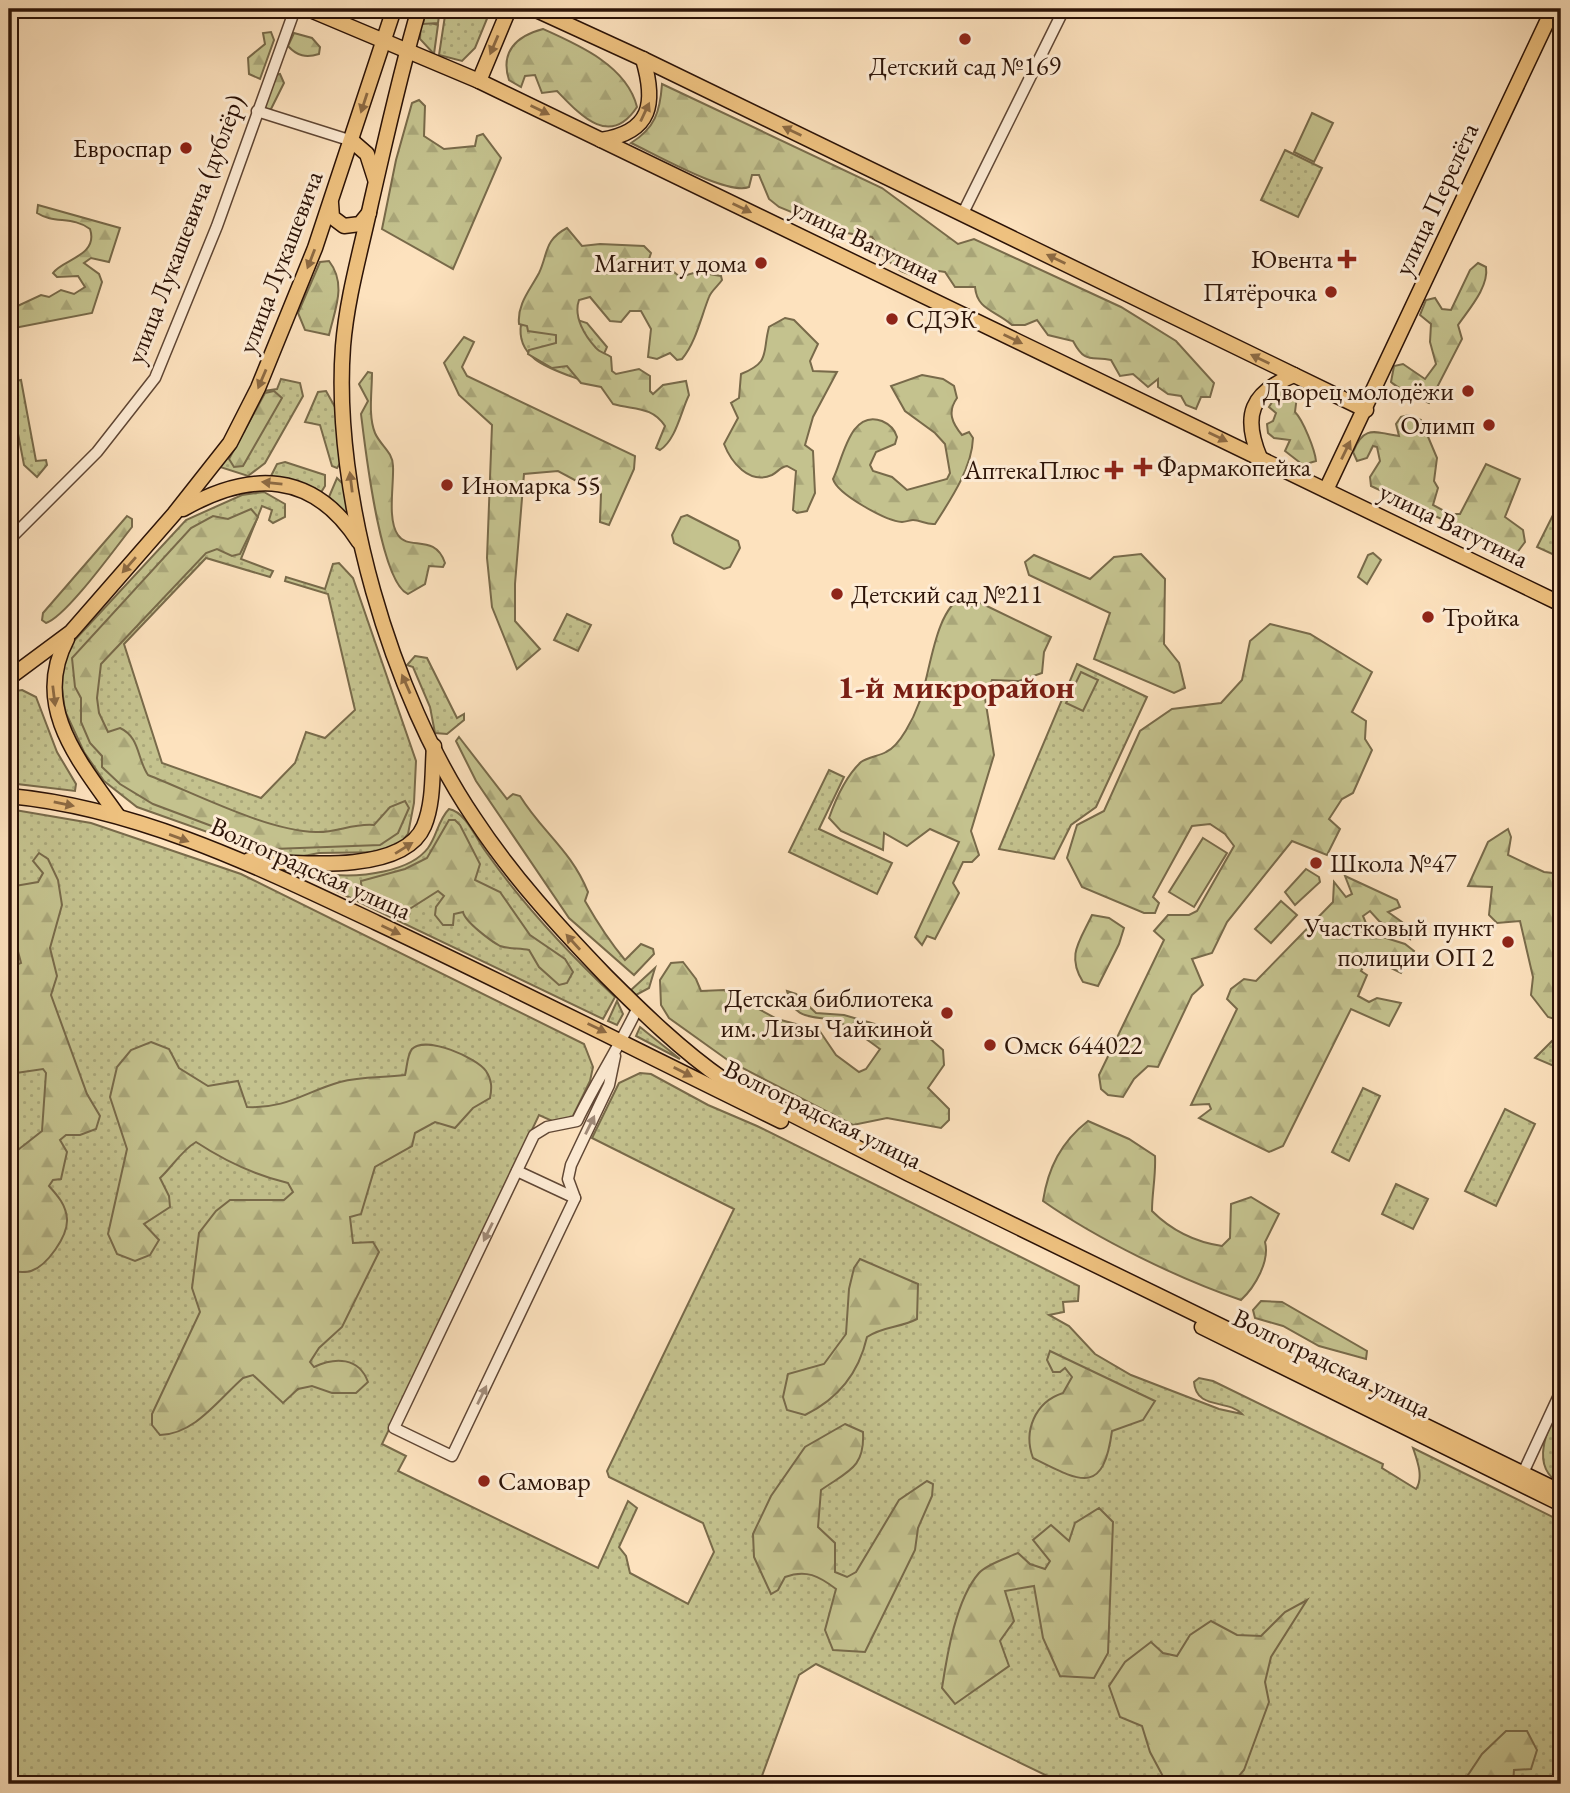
<svg xmlns="http://www.w3.org/2000/svg" width="1570" height="1793" font-family="'EB Garamond',serif">
<style>
.grass{fill:url(#grass-dots);stroke:#786a4a;stroke-width:2}
.forest{fill:url(#forest-firs);stroke:#786a4a;stroke-width:2}
.pitch{fill:#c4c28e;stroke:#786a4a;stroke-width:2}
.lines{fill:none;stroke-linecap:round;stroke-linejoin:round}
.minor-casing{stroke:#604735;stroke-width:13}
.major-casing{stroke:#2c1307;stroke-width:17}
.minor{stroke:#feecd5;stroke-width:10}
.major{stroke:#eec17f;stroke-width:14}
.oneway{fill:#8d6a43}
.oneway2{fill:#a08a78}
.poi-dot{fill:#8f2418;stroke:#feecd5;stroke-width:2.5}
.labels{text-anchor:middle;dominant-baseline:central;stroke-width:6;stroke-linejoin:round;paint-order:stroke}
.poi-label{font-size:26px;fill:#2c1307;stroke:#feecd5;text-anchor:end}
.street-label{font-size:26px;fill:#2c1307;stroke:#feecd5}
.district-label{font-size:33px;font-weight:bold;fill:#7a1f14;stroke:#feecd5}
</style>
<defs>
<pattern id="grass-dots" width="8" height="8" patternUnits="userSpaceOnUse" patternTransform="scale(1.75)"><rect width="8" height="8" fill="#c4c28e"/><path d="M2 2h.1M6 6h.1" fill="none" stroke="#a9a679" stroke-width="1.8" stroke-linecap="round"/></pattern>
<pattern id="forest-firs" width="22" height="20" patternUnits="userSpaceOnUse" patternTransform="scale(1.75)"><rect width="22" height="20" fill="#c4c28e"/><path d="M5 1l3.5 6h-7zM16 11l3.5 6h-7z" fill="#a9a679"/></pattern>
</defs>
<rect width="100%" height="100%" fill="#fde2be"/>
<filter id="stains"><feTurbulence type="fractalNoise" baseFrequency=".00286" numOctaves="4"/><feColorMatrix values="0 0 0 0 .2 0 0 0 0 .09 0 0 0 0 .02 0 0 0 .5 -.17"/></filter>
<radialGradient id="worn" r=".72"><stop offset=".6" stop-color="#630" stop-opacity="0"/><stop offset="1" stop-color="#630" stop-opacity=".3"/></radialGradient>
<g class="grass">
<path d="M446 9H491L475 48 462 61 439 55Z"/>
<path d="M421 20 438 25 434 54 420 39Z"/>
<path d="M1285 150 1322 168 1298 217 1261 200Z"/>
<path d="M540 308 587 323 607 347 591 384C561 371 515 364 521 324Z"/>
<path d="M281 379 300 383 303 396 265 463 248 476 220 467 264 391 277 389Z"/>
<path d="M21 380 36 461 46 460 47 465 37 477 24 465 9 387V382Z"/>
<path d="M326 391 335 407 341 462 337 468 332 466 320 425 305 422 318 392Z"/>
<path d="M285 462 325 475V486L320 494 270 478 277 464Z"/>
<path d="M337 478 343 484 349 523 326 504Z"/>
<path d="M264 492 285 504V517L273 523 269 520 272 510 262 506 241 559 273 571 270 577 206 558 124 644 162 763 261 798 295 763 306 732 325 738 355 710 328 594 285 581 286 577 325 589 333 564 339 563 353 578 416 761 414 803 408 834 399 845 386 852 319 853 299 857 258 850 137 807 104 781 84 752 65 711 60 674 72 643 186 520 242 495Z"/>
<path d="M1561 499V558L1537 547Z"/>
<path d="M567 614 591 625 578 651 554 640Z"/>
<path d="M415 656 427 658 457 718 464 714V720L447 734 435 733 430 707 413 667 407 665Z"/>
<path d="M1077 664 1147 697 1096 807 1071 825 1054 859 999 849Z"/>
<path d="M22 690 36 697 57 752 76 784 75 791 9 783V692Z"/>
<path d="M829 770 844 777 819 829 892 863 877 894 789 852Z"/>
<path d="M9 809 91 823 241 874 584 1044 593 1067 590 1081 570 1122 559 1124 539 1115 382 1444 406 1456 398 1471 598 1568 628 1501 637 1508 619 1547 626 1556 630 1573 688 1604 714 1552 703 1523 609 1477 607 1471 734 1209 592 1138 619 1083 640 1073 651 1074 708 1105 757 1126 1079 1286 1078 1301 1063 1302 1064 1312 1049 1315 1069 1326 1095 1354 1131 1375 1219 1409 1242 1414C1228 1399 1196 1410 1194 1382L1199 1378 1213 1381 1383 1464 1382 1468 1416 1489C1424 1477 1417 1460 1413 1448L1561 1521V1784H1064L816 1664 799 1675 759 1784H9Z"/>
<path d="M449 809C466 812 476 839 486 852 524 906 567 952 615 997L603 1019 334 890 330 880 334 875C362 877 410 872 428 848 437 836 438 820 449 809Z"/>
<path d="M655 968 649 988 636 995 631 990Z"/>
<path d="M617 1001 623 1014 617 1025 608 1021Z"/>
<path d="M640 1027 680 1059 636 1036Z"/>
<path d="M1559 1034 1561 1035V1069L1535 1058Z"/>
<path d="M1363 1088 1380 1096 1349 1161 1332 1152Z"/>
<path d="M1505 1109 1535 1124 1496 1206 1465 1191Z"/>
<path d="M1396 1184 1428 1199 1413 1229 1382 1214Z"/>
<path d="M1561 1402V1484C1528 1467 1548 1427 1561 1402Z"/>
</g>
<g class="forest">
<path d="M426 9H440L438 23 423 24Z"/>
<path d="M543 29C579 45 627 66 637 107 610 148 581 116 557 91L542 93 535 75 525 76 521 87 509 80C500 52 516 36 543 29Z"/>
<path d="M271 32 274 40 260 79 249 74 248 58 265 44 263 33Z"/>
<path d="M294 33 312 38 320 47 319 54C306 58 297 56 288 46Z"/>
<path d="M280 74 284 83 271 109 266 110 263 107 275 75Z"/>
<path d="M662 84 882 188 958 244 974 239 1121 307 1176 341 1214 383 1210 397H1201L1196 409 1186 405 1181 396 1168 394 1158 387V379L1148 387 1133 374 1120 376 1111 360C1091 356 1085 364 1073 341L1048 335 1037 320 1025 325H1012C995 310 977 310 975 287H955L945 272 939 271 932 283 901 271 885 258 872 237 840 232 779 207 769 199 759 175H752L749 187C728 196 653 153 631 143 655 128 660 112 662 84Z"/>
<path d="M419 100 425 106 424 136 444 149 475 146 477 136 483 134 501 158 453 269 382 229 396 160 412 103Z"/>
<path d="M38 205 120 228 109 262 91 258 84 263 99 274 102 282 92 313 9 329V310L41 295 49 297 61 290 74 294 85 287 78 276 57 277 53 273C61 260 99 256 90 229 73 216 54 224 37 213Z"/>
<path d="M567 228 582 246 600 244 644 246 651 253 648 262 654 270 669 268 680 277 697 272 721 276 722 280C718 286 711 291 709 297 701 317 696 342 682 359L677 360 670 353 657 359 648 357 651 329 641 311H630L621 322 610 321 590 297 579 300C573 317 585 336 596 348 600 353 606 353 611 357L612 371 616 374 639 369 650 376V391L653 394 663 385 686 381 689 395C681 411 676 440 660 450L656 448 665 426C652 406 634 410 613 404L601 387 581 383 567 366 552 368 528 354 529 350 556 343V335L528 331 527 326 519 324C517 304 530 290 539 273 548 254 544 240 567 228Z"/>
<path d="M329 261C347 284 335 309 329 335L305 330 298 313 320 262Z"/>
<path d="M1478 263 1486 267C1489 287 1469 309 1458 325L1462 339 1429 403C1417 397 1400 390 1391 382L1394 366 1403 364 1425 379 1436 364 1430 342 1431 324 1420 315 1426 300 1435 298 1442 309 1451 310 1470 270Z"/>
<path d="M785 318 794 320 818 344 810 361 813 371 837 372 813 417 805 445 813 451 815 493 807 511 797 513 793 510 796 471 787 466C780 467 778 472 772 475 749 485 731 462 724 444L738 418 731 403 739 398 741 374C771 362 762 353 769 327Z"/>
<path d="M464 337 474 342 462 367 467 376 635 456 634 469 609 525 600 522 601 494 558 471 524 474 515 584V621L540 649 517 669 492 607 487 558 492 425 459 395 444 363Z"/>
<path d="M368 372 372 373C372 392 368 416 375 433 380 445 393 452 393 466 394 485 387 520 398 535 408 551 435 533 445 563L443 567 429 566 425 584 408 594C380 582 365 446 361 414L368 401 359 384Z"/>
<path d="M922 375 943 379 954 386 957 398C947 412 952 423 962 435L969 432 973 438C972 468 951 499 935 524 926 525 921 520 913 520 910 520 906 522 902 522 886 521 837 494 833 479 843 459 850 409 882 421 889 424 895 430 897 437L895 444 876 452 870 465 873 471 892 477 907 490 947 479 950 473 945 444 935 433 905 411 891 386Z"/>
<path d="M1290 390 1297 396 1295 412C1303 420 1315 450 1316 461L1303 465 1285 451 1290 440 1274 438 1268 433 1267 424 1273 421 1276 413 1269 407 1279 391Z"/>
<path d="M274 391 282 398 243 466 234 467 229 459 265 393Z"/>
<path d="M1409 415 1421 420 1437 458 1434 481 1438 488 1433 505 1450 514H1460L1486 464 1520 479 1505 517 1523 530 1525 542 1516 554 1371 486 1370 477 1380 461 1377 447 1373 446 1367 458 1357 461 1353 452C1364 425 1374 432 1399 436L1396 424 1401 417Z"/>
<path d="M251 509 258 517 240 554 232 556 217 549 206 553 101 664 97 698 99 713 108 732 120 728C140 737 137 759 148 775 194 793 267 831 316 832 336 833 353 823 374 825L390 807 405 801 409 808 398 833 380 845 273 849 153 804 120 784 102 767V756L90 743 81 722V698L75 687 72 658 191 528 213 516 228 519Z"/>
<path d="M127 516 132 519V527C116 547 66 617 46 623L42 620 43 613Z"/>
<path d="M1141 554 1165 579 1164 644 1179 663 1185 688 1174 693 1094 659 1110 613 1029 575 1025 562 1034 555 1090 579 1114 557Z"/>
<path d="M964 595 1051 637 1044 652 1042 673 1019 681 992 680 985 698 994 755 971 831 979 855 972 862H963L953 883 959 893 935 939 927 936 922 945 915 937 959 842 930 829 907 846 884 833 883 850 841 831 829 818C836 798 845 777 861 762 868 757 879 756 886 752 900 746 914 717 919 703 931 674 933 612 964 595Z"/>
<path d="M1270 624 1310 634 1372 672 1352 712 1366 721 1365 739 1372 750 1353 793 1342 799 1329 819 1340 829 1327 855 1292 841 1227 922 1212 953 1192 959 1203 985 1192 995 1158 1067 1148 1066 1134 1079 1123 1097 1108 1095 1101 1089 1099 1075 1164 940 1154 931 1168 915H1189L1197 911 1234 846 1225 834 1210 824 1192 826 1153 897 1159 903 1155 913H1144L1082 887 1067 858 1077 825 1104 811 1140 731 1172 709 1221 703 1242 680 1250 641Z"/>
<path d="M459 737 507 799 513 794 520 796C542 832 571 850 588 892L585 901C597 922 609 941 625 960L641 944 653 949 654 954 634 975 569 918 476 781 456 741Z"/>
<path d="M449 820H455L460 825 480 864 475 880 500 892 530 935 565 959 573 972 567 983 559 985 539 967 529 950C520 948 508 949 500 946 491 941 465 922 463 912L454 914 453 925H443L435 915 436 907 444 896 438 891 408 910C392 906 360 900 361 881L405 869 427 858Z"/>
<path d="M1508 829 1511 837 1508 855 1544 872 1561 874V1021L1548 1017 1531 995 1533 977 1520 921 1497 923 1489 915 1492 887 1468 886 1488 842Z"/>
<path d="M39 853 48 859 58 880 62 905 50 948 57 976 51 995 87 1094 100 1116 96 1129 80 1135H66L60 1140 67 1152 61 1179 53 1180 49 1186C58 1196 66 1205 67 1219 68 1236 47 1266 31 1271 25 1273 15 1271 9 1272V1157L42 1131 46 1073 43 1069 9 1074V968L21 963 9 917V887L38 882 43 873 33 861Z"/>
<path d="M1345 876 1397 900 1400 907 1388 912 1409 927 1410 939 1379 921 1370 911 1363 916 1370 933 1405 944 1414 951 1401 973 1383 964 1367 960 1361 971 1367 975 1358 996 1369 1002 1377 998 1401 1003 1389 1026 1351 1009 1283 1146 1269 1152 1199 1118 1211 1109 1209 1104 1191 1105 1237 1009 1227 999 1231 989 1244 979 1256 981 1333 902 1334 882 1346 897 1352 894Z"/>
<path d="M1092 915 1109 918 1124 928 1119 944 1098 986 1083 982C1066 955 1080 941 1092 915Z"/>
<path d="M683 962 696 979 701 991 724 990 777 1019 819 1030 836 1055 859 1072 866 1069 880 1049C867 1040 853 1028 838 1022 817 1014 794 1024 787 991L796 994 816 1013 844 1015 892 1029 921 1031 943 1050 944 1065 928 1088 949 1109V1120L941 1128 887 1118 853 1125 729 1061 669 1018 661 1005 660 980 671 963Z"/>
<path d="M151 1042 169 1049 179 1068 208 1086 238 1081 247 1107C286 1109 305 1092 340 1082 362 1076 382 1078 405 1075 407 1068 407 1055 412 1049 426 1035 477 1058 486 1071 492 1080 492 1088 490 1098L473 1108 455 1128 435 1122 415 1133 412 1146 375 1167 361 1214 350 1217 353 1243 373 1242 379 1252 342 1327 319 1348 310 1362 314 1367C335 1357 359 1357 368 1382L356 1393H332L312 1386 298 1389 283 1403 253 1375 243 1378C218 1400 195 1434 160 1435L152 1425V1414L200 1312 192 1288 199 1233 216 1211 230 1200H284L293 1192 288 1183C254 1175 225 1161 196 1142 182 1150 172 1167 160 1178L169 1196 170 1207 144 1224 159 1240 150 1255 135 1261 117 1254 108 1234 127 1149 110 1097 117 1067 131 1050Z"/>
<path d="M1088 1121 1129 1139 1155 1156C1156 1176 1152 1192 1152 1211 1171 1230 1195 1242 1222 1246L1230 1238 1231 1204 1251 1197 1279 1214 1265 1242C1270 1261 1255 1287 1241 1300 1179 1279 1097 1239 1043 1201 1048 1168 1061 1142 1088 1121Z"/>
<path d="M860 1259 918 1284 917 1319C900 1328 883 1326 867 1337 859 1372 838 1399 805 1415L787 1410 783 1397 788 1374 824 1364 846 1334 849 1289 854 1268Z"/>
<path d="M1261 1301 1282 1302 1367 1351 1366 1359 1319 1346 1283 1326 1255 1318 1253 1310Z"/>
<path d="M1050 1351 1155 1401 1143 1420 1112 1431C1103 1496 1081 1482 1033 1458 1023 1431 1035 1402 1063 1393L1072 1377 1065 1368 1060 1372H1053L1047 1360Z"/>
<path d="M845 1424 863 1432C865 1468 848 1471 821 1490L818 1527 835 1543V1572L847 1577 856 1572 899 1500 927 1481 933 1484 932 1496 918 1528 915 1550 865 1652 833 1650 825 1630 836 1589C819 1576 806 1569 785 1577L778 1590 771 1594 754 1557 753 1534 771 1496 805 1447Z"/>
<path d="M1099 1508 1113 1522 1108 1653 1094 1678 1060 1676 1043 1638 1034 1586 1005 1591 1014 1621 1000 1641 1009 1666 955 1704 942 1688C947 1655 956 1599 979 1573 987 1564 1007 1558 1018 1553L1030 1564 1045 1569 1050 1561 1033 1540 1051 1525 1069 1541 1075 1523Z"/>
<path d="M1307 1600 1271 1657 1265 1682 1269 1702 1244 1770 1232 1784H1167L1150 1752 1142 1726 1120 1717 1109 1686 1125 1662 1151 1642 1163 1653 1177 1656 1190 1635 1211 1621 1237 1635 1261 1636 1285 1612Z"/>
<path d="M1506 1731H1527L1537 1750 1531 1769 1514 1770 1513 1784H1462L1482 1754Z"/>
</g>
<g class="pitch">
<path d="M1312 113 1333 123 1314 162 1294 152Z"/>
<path d="M687 515 738 541 740 548 730 567 724 569 674 543 672 535 681 517Z"/>
<path d="M1373 553 1381 560 1367 584 1358 577 1368 555Z"/>
<path d="M1081 672 1098 680 1083 711 1066 703Z"/>
<path d="M1203 838 1227 853 1194 907 1169 892Z"/>
<path d="M1306 869 1319 877 1320 882 1295 905 1285 892Z"/>
<path d="M1281 901 1297 915 1271 943 1255 929Z"/>
</g>
<g class="lines">
<g class="minor-casing">
<g id="minor">
<path d="M257 111 352 141"/>
<path d="M963 213 1064 9"/>
<path d="M9 540 97 452 155 378 217 226 295 9"/>
<path d="M615 1056 609 1085 571 1165 568 1179 575 1198 452 1456 394 1428 534 1135 547 1127 577 1121C596 1081 620 1046 638 1007"/>
<path d="M517 1171 575 1198"/>
<path d="M1523 1473 1561 1391"/>
</g>
</g>
<g class="major-casing">
<g id="major">
<path d="M308 9 479 81 1561 604"/>
<path d="M419 9C400 73 386 138 371 203 361 250 347 297 343 346 332 493 391 696 474 818 512 876 558 926 606 976 643 1013 681 1050 724 1080L909 1174 1561 1492"/>
<path d="M534 9 643 59 1366 410"/>
<path d="M479 81 509 9"/>
<path d="M601 140C652 132 656 103 643 59"/>
<path d="M352 141 367 154 375 179"/>
<path d="M331 203 332 217 344 226 360 224 369 213"/>
<path d="M1260 458C1242 415 1251 393 1294 375"/>
<path d="M1326 490 1553 9"/>
<path d="M183 509C250 471 313 470 359 542"/>
<path d="M67 639C31 707 80 762 118 816"/>
<path d="M9 678 71 632 174 514 230 443 258 388 315 248 394 9"/>
<path d="M9 796C139 808 260 868 377 923 513 987 646 1055 781 1121"/>
<path d="M249 860C293 863 403 876 424 826 434 802 432 772 434 746"/>
<path d="M1202 1327 1561 1504"/>
</g>
</g>
<use href="#minor" class="minor"/>
<use href="#major" class="major"/>
</g>
<defs><path id="oneway-solid" d="M-6-.8H1V-3.2L6.5 0L1 3.2V.8H-6Z" transform="scale(1.75)"/></defs>
<g class="oneway">
<use href="#oneway-solid" transform="translate(494 45) rotate(113)"/>
<use href="#oneway-solid" transform="translate(364 103) rotate(108)"/>
<use href="#oneway-solid" transform="translate(540 110) rotate(26)"/>
<use href="#oneway-solid" transform="translate(645 112) rotate(-65)"/>
<use href="#oneway-solid" transform="translate(792 131) rotate(-154)"/>
<use href="#oneway-solid" transform="translate(742 208) rotate(26)"/>
<use href="#oneway-solid" transform="translate(311 259) rotate(111)"/>
<use href="#oneway-solid" transform="translate(1056 259) rotate(-154)"/>
<use href="#oneway-solid" transform="translate(1013 339) rotate(26)"/>
<use href="#oneway-solid" transform="translate(1260 359) rotate(-154)"/>
<use href="#oneway-solid" transform="translate(262 379) rotate(113)"/>
<use href="#oneway-solid" transform="translate(1218 437) rotate(26)"/>
<use href="#oneway-solid" transform="translate(1346 450) rotate(-64)"/>
<use href="#oneway-solid" transform="translate(351 482) rotate(-97)"/>
<use href="#oneway-solid" transform="translate(272 483) rotate(-174)"/>
<use href="#oneway-solid" transform="translate(129 565) rotate(131)"/>
<use href="#oneway-solid" transform="translate(406 684) rotate(-114)"/>
<use href="#oneway-solid" transform="translate(54 696) rotate(83)"/>
<use href="#oneway-solid" transform="translate(64 804) rotate(12)"/>
<use href="#oneway-solid" transform="translate(179 838) rotate(20)"/>
<use href="#oneway-solid" transform="translate(404 848) rotate(-32)"/>
<use href="#oneway-solid" transform="translate(391 930) rotate(25)"/>
<use href="#oneway-solid" transform="translate(573 942) rotate(-132)"/>
<use href="#oneway-solid" transform="translate(597 1028) rotate(26)"/>
<use href="#oneway-solid" transform="translate(683 1072) rotate(27)"/>
</g>
<g class="oneway2">
<use href="#oneway-solid" transform="translate(590 1125) rotate(-64)"/>
<use href="#oneway-solid" transform="translate(488 1232) rotate(116)"/>
<use href="#oneway-solid" transform="translate(482 1395) rotate(-64)"/>
</g>
<g class="poi-dot">
<circle cx="965" cy="39" r="7"/>
<circle cx="186" cy="148" r="7"/>
<path d="M1343.5 248.5h7v7h7v7h-7v7h-7v-7h-7v-7h7z"/>
<circle cx="761" cy="263" r="7"/>
<circle cx="1331" cy="292" r="7"/>
<circle cx="892" cy="319" r="7"/>
<circle cx="1468" cy="391" r="7"/>
<circle cx="1489" cy="425" r="7"/>
<path d="M1139.5 456.5h7v7h7v7h-7v7h-7v-7h-7v-7h7z"/>
<path d="M1110.5 459.5h7v7h7v7h-7v7h-7v-7h-7v-7h7z"/>
<circle cx="447" cy="485" r="7"/>
<circle cx="837" cy="594" r="7"/>
<circle cx="1428" cy="617" r="7"/>
<circle cx="1316" cy="863" r="7"/>
<circle cx="1508" cy="942" r="7"/>
<circle cx="947" cy="1013" r="7"/>
<circle cx="990" cy="1045" r="7"/>
<circle cx="484" cy="1481" r="7"/>
</g>
<g class="labels">
<g class="poi-label">
<text x="965" y="66" text-anchor="middle">Детский сад №169</text>
<text x="172" y="148">Евроспар</text>
<text x="1333" y="259">Ювента</text>
<text x="747" y="263">Магнит у дома</text>
<text x="1317" y="292">Пятёрочка</text>
<text x="906" y="319" text-anchor="start">СДЭК</text>
<text x="1454" y="391">Дворец молодёжи</text>
<text x="1475" y="425">Олимп</text>
<text x="1157" y="467" text-anchor="start">Фармакопейка</text>
<text x="1100" y="470">АптекаПлюс</text>
<text x="461" y="485" text-anchor="start">Иномарка 55</text>
<text x="851" y="594" text-anchor="start">Детский сад №211</text>
<text x="1442" y="617" text-anchor="start">Тройка</text>
<text x="1330" y="863" text-anchor="start">Школа №47</text>
<text x="1494" y="927">Участковый пункт<tspan x="1494" dy="30">полиции ОП 2</tspan></text>
<text x="933" y="998">Детская библиотека<tspan x="933" dy="30">им. Лизы Чайкиной</tspan></text>
<text x="1004" y="1045" text-anchor="start">Омск 644022</text>
<text x="498" y="1481" text-anchor="start">Самовар</text>
</g>
<g class="street-label">
<text transform="translate(1436 199) rotate(-65)">улица Перелёта</text>
<text transform="translate(185 229) rotate(-69)">улица Лукашевича (дублёр)</text>
<text transform="translate(866 241) rotate(26)">улица Ватутина</text>
<text transform="translate(280 262) rotate(-69)">улица Лукашевича</text>
<text transform="translate(1454 525) rotate(26)">улица Ватутина</text>
<text transform="translate(311 868) rotate(24)">Волгоградская улица</text>
<text transform="translate(823 1114) rotate(26)">Волгоградская улица</text>
<text transform="translate(1332 1363) rotate(26)">Волгоградская улица</text>
</g>
<g class="district-label">
<text x="956" y="686">1-й микрорайон</text>
</g>
</g>
<rect width="1570" height="1793" fill="none" stroke="#fde2be" stroke-width="35"/>
<rect x="10" y="10" width="1549" height="1772" fill="none" stroke="#2c1307" stroke-width="3.5"/>
<rect x="18" y="18" width="1535" height="1758" fill="none" stroke="#2c1307" stroke-width="2"/>
<rect width="100%" height="100%" filter="url(#stains)"/>
<rect width="100%" height="100%" fill="url(#worn)"/>
</svg>
